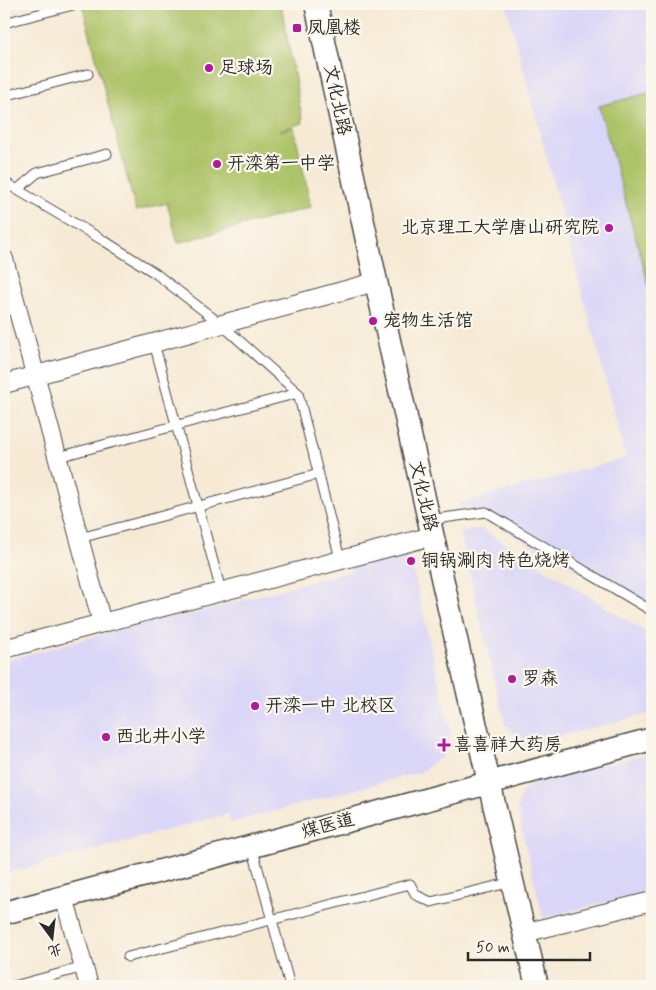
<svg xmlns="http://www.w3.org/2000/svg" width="656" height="990" font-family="Mynerve,'LXGW WenKai TC',sans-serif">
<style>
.built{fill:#dad6f7}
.green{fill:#adc368;stroke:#6c774a}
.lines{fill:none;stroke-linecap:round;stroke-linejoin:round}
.service-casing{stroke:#494844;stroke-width:11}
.minor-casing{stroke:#494844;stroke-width:20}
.tertiary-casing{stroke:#494844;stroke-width:25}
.service{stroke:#fff;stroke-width:9}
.minor{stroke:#fff;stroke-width:18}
.tertiary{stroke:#fff;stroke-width:22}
.poi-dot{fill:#b5179e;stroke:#fbf7ec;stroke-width:2}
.labels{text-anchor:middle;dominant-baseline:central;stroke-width:4.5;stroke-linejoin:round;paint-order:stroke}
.poi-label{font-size:18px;fill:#2b2b2b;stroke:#fbf7ec;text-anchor:start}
.street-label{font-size:18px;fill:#2b2b2b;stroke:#fbf7ec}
</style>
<rect width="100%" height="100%" fill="#fbf7ec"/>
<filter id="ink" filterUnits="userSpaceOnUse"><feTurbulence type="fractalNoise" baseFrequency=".02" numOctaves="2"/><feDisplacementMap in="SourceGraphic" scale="10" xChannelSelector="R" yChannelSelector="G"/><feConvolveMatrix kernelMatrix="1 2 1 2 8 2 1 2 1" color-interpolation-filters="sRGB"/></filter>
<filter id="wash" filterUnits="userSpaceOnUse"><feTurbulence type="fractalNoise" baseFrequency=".0096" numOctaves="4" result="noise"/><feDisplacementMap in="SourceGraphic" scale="20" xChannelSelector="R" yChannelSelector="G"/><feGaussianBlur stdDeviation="1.12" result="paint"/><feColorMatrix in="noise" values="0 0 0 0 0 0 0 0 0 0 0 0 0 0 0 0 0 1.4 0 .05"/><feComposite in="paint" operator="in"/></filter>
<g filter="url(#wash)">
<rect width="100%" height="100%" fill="#f6ead5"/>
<g class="built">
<path d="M352 4H381L354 11Z"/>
<path d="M506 4H652V611L457 504 626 458Z"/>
<path d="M482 529 652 636V713L537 742 517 737 505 724 460 532Z"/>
<path d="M408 548 451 733 443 756 421 772 231 823 228 814 4 874V661L176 614 177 618 298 585 351 571 353 562Z"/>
<path d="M652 753V890L543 918 517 809 522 792 535 781Z"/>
</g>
<g class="green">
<path d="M82 4H281L303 123 280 130 281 131 294 127 311 207 178 243 167 203 136 211Z"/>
<path d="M652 92V297L599 106Z"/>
</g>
</g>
<g filter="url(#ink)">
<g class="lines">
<g class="service-casing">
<g id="service">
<path d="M4 23 73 5"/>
<path d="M4 96 88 74"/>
<path d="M4 182 106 242 155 273 222 325 298 393 340 559"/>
<path d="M17 190 37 173 107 154"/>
<path d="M154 343 221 591"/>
<path d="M58 457 298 393"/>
<path d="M429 520 486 512 652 611"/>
<path d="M80 538 319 474"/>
<path d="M252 847 290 986"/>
<path d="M128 957 410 884 416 895 431 902 512 882"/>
<path d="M14 986 84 967"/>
</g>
</g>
<g class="minor-casing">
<g id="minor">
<path d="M4 259 102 623"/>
<path d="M4 384 375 282"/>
<path d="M4 649 432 536"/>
<path d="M64 897 89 986"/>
<path d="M524 933 652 901"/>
</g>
</g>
<g class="tertiary-casing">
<g id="tertiary">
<path d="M316 4C386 332 459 660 537 986"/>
<path d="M4 913 652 739"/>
</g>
</g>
<use href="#service" class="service"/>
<use href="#minor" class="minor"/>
<use href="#tertiary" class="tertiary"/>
</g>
</g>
<g class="poi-dot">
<rect x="292" y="23" width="10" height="10" rx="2.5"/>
<circle cx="209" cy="68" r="5"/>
<circle cx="217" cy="164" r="5"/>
<circle cx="609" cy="228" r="5"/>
<circle cx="373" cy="321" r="5"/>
<circle cx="411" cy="561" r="5"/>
<circle cx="512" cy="679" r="5"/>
<circle cx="255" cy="706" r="5"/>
<circle cx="106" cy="737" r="5"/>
<path d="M441.5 737.5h5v5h5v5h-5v5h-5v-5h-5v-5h5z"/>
</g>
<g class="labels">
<g class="poi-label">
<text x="307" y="28">凤凰楼</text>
<text x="219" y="68">足球场</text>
<text x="227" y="164">开滦第一中学</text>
<text x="599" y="228" text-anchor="end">北京理工大学唐山研究院</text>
<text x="383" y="321">宠物生活馆</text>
<text x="421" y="561">铜锅涮肉 特色烧烤</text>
<text x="522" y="679">罗森</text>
<text x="265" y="706">开滦一中 北校区</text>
<text x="116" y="737">西北井小学</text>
<text x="454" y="745">喜喜祥大药房</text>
</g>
<g class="street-label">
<text transform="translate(337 100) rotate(78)">文化北路</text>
<text transform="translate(423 496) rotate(77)">文化北路</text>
<text transform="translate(328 826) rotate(-15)">煤医道</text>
</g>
</g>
<rect width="656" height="990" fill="none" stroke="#fbf7ec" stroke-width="20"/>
<g transform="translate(52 938) rotate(165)" stroke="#fbf7ec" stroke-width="4" paint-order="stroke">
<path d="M0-4L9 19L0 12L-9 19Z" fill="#2b2b2b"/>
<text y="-8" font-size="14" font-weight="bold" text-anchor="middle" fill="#2b2b2b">北</text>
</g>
<path d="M468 952v8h122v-8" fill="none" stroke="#2b2b2b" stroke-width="2.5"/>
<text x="476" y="952" font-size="15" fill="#2b2b2b" stroke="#fbf7ec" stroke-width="4" paint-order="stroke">50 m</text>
</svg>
